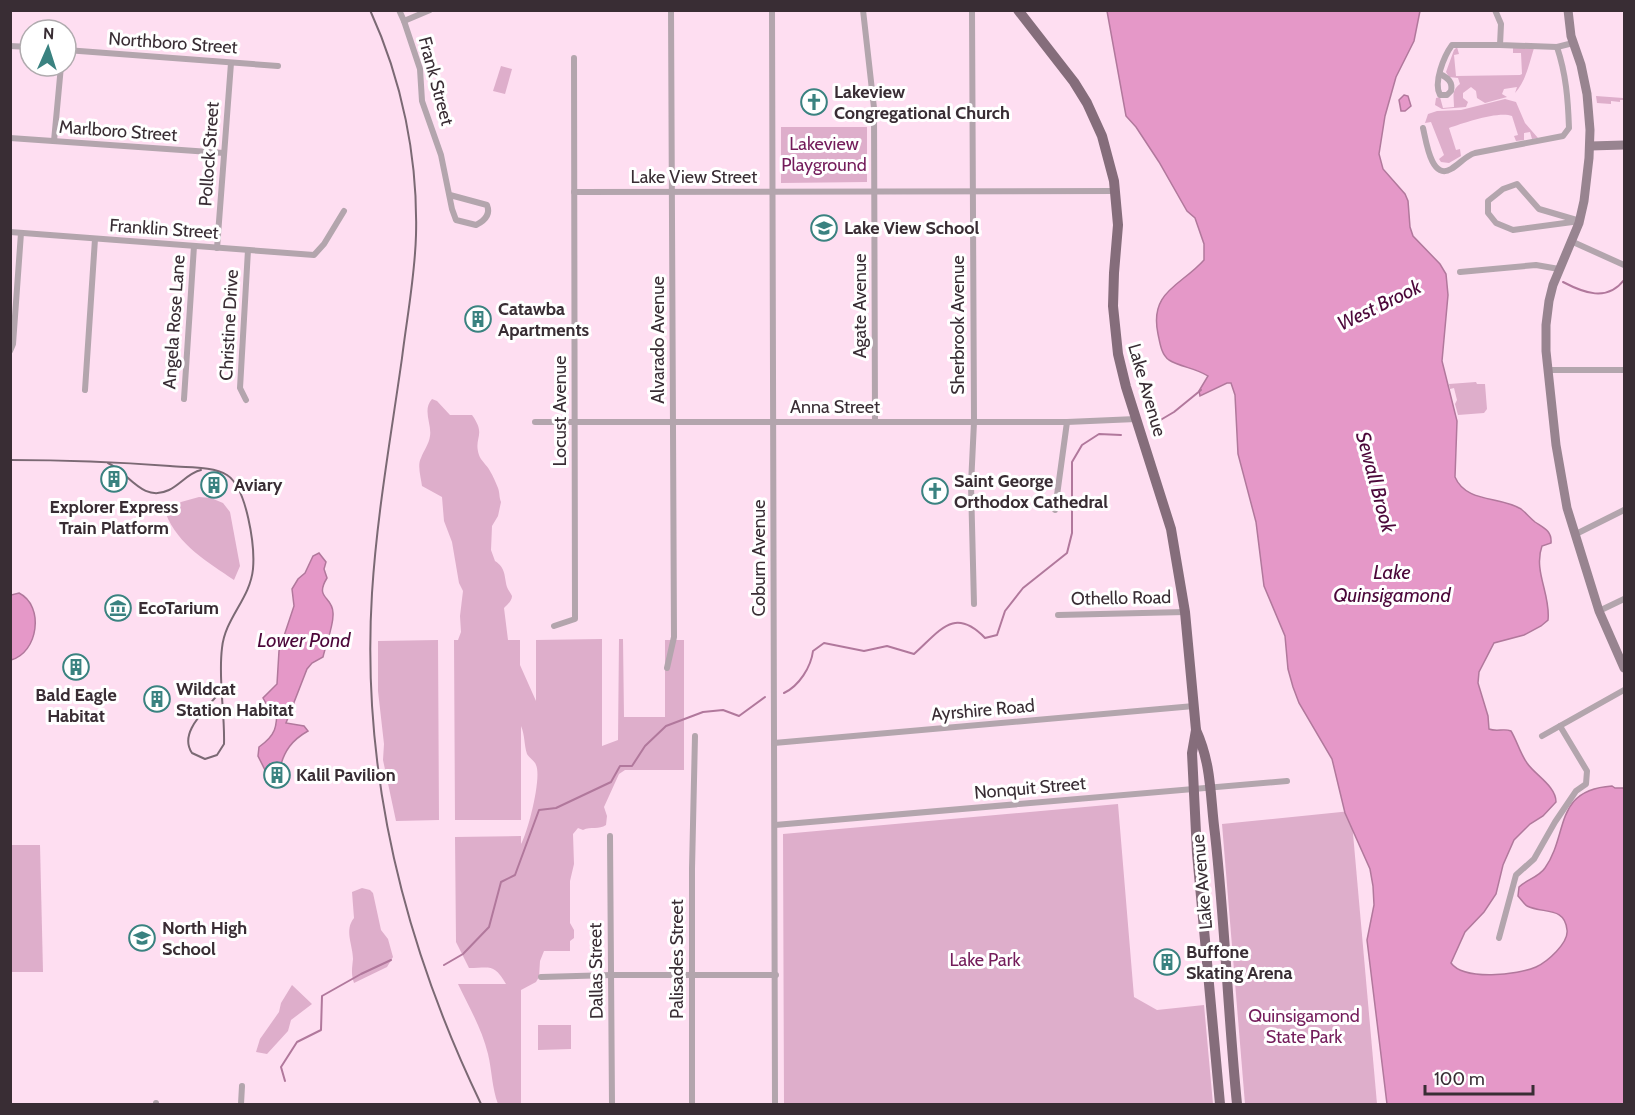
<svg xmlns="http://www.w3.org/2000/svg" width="1635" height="1115" font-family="Cabin,sans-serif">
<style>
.green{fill:#deaecb}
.water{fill:#e598c8;stroke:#b1789c;stroke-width:1.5}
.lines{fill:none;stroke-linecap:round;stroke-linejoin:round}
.stream{stroke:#b1789c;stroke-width:2}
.street{stroke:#b3a5ad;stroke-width:6}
.secondary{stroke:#988490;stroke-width:9}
.primary{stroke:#856d7b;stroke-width:10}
.rail{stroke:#7b6974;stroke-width:2}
.labels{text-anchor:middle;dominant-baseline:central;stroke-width:6;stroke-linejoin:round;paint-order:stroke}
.street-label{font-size:18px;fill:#392d34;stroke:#fff}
.poi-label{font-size:18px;font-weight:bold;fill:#392d34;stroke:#fff;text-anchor:start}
.park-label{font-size:18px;fill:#741c5b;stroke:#fff}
.water-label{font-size:20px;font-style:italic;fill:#4c073a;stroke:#fff}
</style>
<rect width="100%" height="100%" fill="#fedef1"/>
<g class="green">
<path d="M1457 47 1459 54 1454 55 1456 76 1520 75 1522 74 1521 53H1513V47L1534 48C1529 64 1526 81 1515 93L1517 87 1504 89 1502 94 1507 97 1485 103 1477 98 1476 91 1471 87 1463 93V98L1468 102 1466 107 1442 109 1435 105 1436 98 1440 97 1443 108 1454 107C1454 96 1451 91 1460 84L1458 78 1449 77 1446 72 1454 50Z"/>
<path d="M501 66 512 69 505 94 493 91Z"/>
<path d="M1596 96 1623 98V100H1620V102L1611 101V104L1597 103Z"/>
<path d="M1505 99 1516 102 1525 123 1538 138 1532 139 1530 132 1524 133V140L1516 141 1514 136 1518 135 1512 116C1498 111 1464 123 1449 128L1456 150 1460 149 1461 156 1449 163 1441 162 1439 159 1444 155 1431 122 1425 123 1428 114 1437 111 1461 110Z"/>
<path d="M781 127H867V182L781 183Z"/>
<path d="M1476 382 1477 384H1485L1487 409 1484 413 1458 415 1455 404 1457 400 1454 388 1450 389 1449 384Z"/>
<path d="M432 399 437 401 450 415H472C487 436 473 437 479 455 481 461 487 465 490 471 493 476 496 483 498 488 500 494 499 497 501 502L498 516 492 526 491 550 495 561C506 568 504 576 507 587 508 590 511 593 512 596 512 601 507 605 504 608L508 640H520V665L536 701V640L602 639V746L618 740 619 639H623L624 717H665V640H684V770H625L619 774 604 807 607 816 606 825C599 830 591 826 583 830L578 828 573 834 574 864 570 881V923L574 930V938L570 941V951H544L540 961 539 977 536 982 521 990V1104H498C492 1088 492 1071 488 1054 482 1029 469 1007 458 984H506C494 963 490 968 469 968L456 942 455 837 521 836V844C528 832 542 777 536 765 535 761 529 758 527 754 524 745 525 735 521 726V820H455L454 640H458L461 632 460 616 463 591 459 583 452 542 444 521 442 497 422 486C421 478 417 465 421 458 424 450 429 444 430 436 432 424 422 410 432 399Z"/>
<path d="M199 497 211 498 223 503 230 512 240 566 234 580C208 562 178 545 166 514L181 502Z"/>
<path d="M438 640 439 820 396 821 383 760 384 744 378 691V641Z"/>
<path d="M1118 804 1134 997 1157 1010 1204 1005 1213 1104H784L783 834Z"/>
<path d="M1351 811 1377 1104H1245L1222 824Z"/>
<path d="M10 845H40L43 972H11Z"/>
<path d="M362 888 370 890 373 893 381 930 388 939 393 957 387 967 354 983C351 974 352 969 353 959 353 945 344 930 354 918L352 892Z"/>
<path d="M292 985 312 1004 291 1020 288 1031 267 1054 256 1052 260 1039 279 1012 281 1003Z"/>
<path d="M538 1025H571V1049L538 1050Z"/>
</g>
<g class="water">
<path d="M1107 11H1420L1414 41 1396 77 1385 116 1379 154 1383 169 1405 194 1408 201 1410 227 1413 236 1440 264 1446 274 1448 295 1442 361 1457 421 1455 477C1466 503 1500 496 1521 509 1526 513 1530 518 1535 522 1544 528 1552 531 1551 543L1542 546C1533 571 1551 595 1548 620L1541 626 1524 635 1494 643 1479 672 1478 683 1488 716 1489 729C1497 732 1504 728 1511 731 1517 741 1520 753 1527 763 1535 775 1556 786 1556 802L1543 816 1530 824 1514 840 1503 865 1496 894 1484 912 1465 932 1451 963C1464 981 1518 975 1536 967 1547 962 1569 943 1567 930 1565 906 1543 914 1527 906 1524 904 1521 899 1518 896L1519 887C1526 880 1539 877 1545 868 1569 834 1553 790 1612 786L1615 788H1624V1104H1387L1367 940 1374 905 1373 886 1370 869 1345 813 1332 759 1299 703 1293 687 1288 669 1285 636 1264 586 1256 522 1238 454 1235 395 1231 383H1227L1200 396 1199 391 1208 376C1196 368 1180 367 1169 360 1161 354 1160 343 1158 334 1149 291 1181 286 1204 260V244L1195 218 1187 211 1159 162 1136 127 1126 116Z"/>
<path d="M1404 95 1408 96 1411 106 1405 111H1401L1399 100Z"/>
<path d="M319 553 326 562 324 569 327 578C314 599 333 596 333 613 334 625 326 644 323 657L312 663 307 669 286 723 304 726 308 731C292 740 284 751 280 768L273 772 265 770 258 756 259 747C276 735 277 727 277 707L267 705 263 698 277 684 279 651 294 606 292 589 298 579 305 573 313 556Z"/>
<path d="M19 593C45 606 38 653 11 660V595Z"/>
</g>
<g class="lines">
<g class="stream">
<path d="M1563 282C1584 293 1607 302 1624 280"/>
<path d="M1157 422 1174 412 1201 390"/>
<path d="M784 693C799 686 811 667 813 651L824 643 864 651 887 646 914 654C940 631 954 606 985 638L997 635 1005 611 1023 588 1067 553 1072 533V462L1082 445 1099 434 1121 435"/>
<path d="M444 965 463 954 489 927 501 882 515 875 539 810 556 808 611 782 620 766H632L645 746 666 726 703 712 723 710 739 716 765 697"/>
<path d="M285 1081 281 1067 297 1042 321 1030 322 996 361 974 391 960"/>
</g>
<g class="street">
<path d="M399 10 404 21 420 69 422 101 441 155 452 209 456 220 476 225C484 221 491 215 487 205L450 195"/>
<path d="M772 10 775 1104"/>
<path d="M863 10 874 108 875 421"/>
<path d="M972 10 974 422 971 485 974 604"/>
<path d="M1495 10 1501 24 1500 45 1557 47 1573 43"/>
<path d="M404 21 430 10"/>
<path d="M10 46 30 47"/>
<path d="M66 50 278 66"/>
<path d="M1440 74C1448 78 1453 82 1451 91L1447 95H1440C1433 83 1444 56 1452 45H1500"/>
<path d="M1423 128C1426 140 1431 181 1451 169 1460 164 1465 156 1475 153L1563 136 1569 128C1568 99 1566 74 1557 47"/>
<path d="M10 138 224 153"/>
<path d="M54 141 61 66"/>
<path d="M1517 184 1539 209 1580 221 1513 230 1496 223 1488 213V201L1503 189Z"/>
<path d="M574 192 1116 191"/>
<path d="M10 232 314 255 324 244 344 211"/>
<path d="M1573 242 1624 265"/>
<path d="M217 248 231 63"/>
<path d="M1460 272 1536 265 1559 269"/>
<path d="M10 351 13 344 21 233"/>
<path d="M1548 370H1624"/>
<path d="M85 390 95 239"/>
<path d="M184 399 194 246"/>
<path d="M246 400 240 388 248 250"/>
<path d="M535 422H1067L1136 419"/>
<path d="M1055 510 1067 422"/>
<path d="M1576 534 1624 510"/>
<path d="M1599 611 1624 599"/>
<path d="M1058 615 1185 612"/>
<path d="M554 626 575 619 574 58"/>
<path d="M667 668 674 637 671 10"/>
<path d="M1542 736 1624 690"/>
<path d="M774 743 1194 706"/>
<path d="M775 825 1287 781"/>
<path d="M610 836 612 1104"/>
<path d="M1499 938 1516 875 1534 859 1555 822 1576 791 1586 784 1587 771 1560 726"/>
<path d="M541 977 612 975H776"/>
<path d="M156 1104V1103"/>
<path d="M241 1104 242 1086"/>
<path d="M692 1104V869L695 736"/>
</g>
<g class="secondary">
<path d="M1568 10 1571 36 1581 65 1587 94 1590 130 1589 158 1584 201 1579 223 1553 285 1549 301 1546 325V351L1556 445 1567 508 1599 611 1624 668"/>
<path d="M1590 146 1624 145"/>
</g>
<g class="primary">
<path d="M1018 10 1074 82 1087 103 1102 136 1114 181 1118 225 1114 273 1113 306 1118 354 1126 387 1171 529 1185 612 1196 730 1192 753 1197 853 1220 1104"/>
<path d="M1196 730C1212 765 1210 797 1215 834 1225 924 1228 1014 1237 1104"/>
</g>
<g class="rail">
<path d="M370 10C402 80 418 158 416 235 415 276 407 317 402 358 391 436 377 514 372 593 361 772 404 944 481 1104"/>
<path d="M10 460C64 460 117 462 170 466 187 468 212 466 227 475 247 488 255 546 253 569 250 599 225 618 222 648 218 680 225 712 224 744L217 755 205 759 192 753C177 731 210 707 222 689"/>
<path d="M108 463C129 473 142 503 169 490 181 484 188 473 201 470"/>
</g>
</g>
<defs>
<g id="church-ring" transform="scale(1.35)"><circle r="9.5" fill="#fff" stroke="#3a8280" stroke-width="1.5"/><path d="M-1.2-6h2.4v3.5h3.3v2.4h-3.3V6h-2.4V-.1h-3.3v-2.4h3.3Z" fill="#3a8280"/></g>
<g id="school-ring" transform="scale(1.35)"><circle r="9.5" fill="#fff" stroke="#3a8280" stroke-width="1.5"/><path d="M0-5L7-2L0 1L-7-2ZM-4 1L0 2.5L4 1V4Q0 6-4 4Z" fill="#3a8280"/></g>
<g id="building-ring" transform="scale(1.35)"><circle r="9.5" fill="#fff" stroke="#3a8280" stroke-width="1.5"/><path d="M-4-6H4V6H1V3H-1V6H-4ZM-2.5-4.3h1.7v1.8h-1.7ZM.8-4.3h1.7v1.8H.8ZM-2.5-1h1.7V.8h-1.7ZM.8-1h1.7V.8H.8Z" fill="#3a8280"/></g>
<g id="museum-ring" transform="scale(1.35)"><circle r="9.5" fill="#fff" stroke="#3a8280" stroke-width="1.5"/><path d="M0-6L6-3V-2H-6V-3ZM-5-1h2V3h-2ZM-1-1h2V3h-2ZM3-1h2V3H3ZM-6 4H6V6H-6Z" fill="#3a8280"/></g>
</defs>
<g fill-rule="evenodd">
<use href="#church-ring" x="814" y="102"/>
<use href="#school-ring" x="824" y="228"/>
<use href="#building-ring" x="478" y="319"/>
<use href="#building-ring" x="114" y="479"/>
<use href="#building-ring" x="214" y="485"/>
<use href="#church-ring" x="935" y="491"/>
<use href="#museum-ring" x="118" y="608"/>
<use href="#building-ring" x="76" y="667"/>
<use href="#building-ring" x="157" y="699"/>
<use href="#building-ring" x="277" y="775"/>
<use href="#school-ring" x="142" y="938"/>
<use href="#building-ring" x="1167" y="962"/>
</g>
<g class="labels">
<g class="street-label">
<text transform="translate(173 43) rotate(4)">Northboro Street</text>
<text transform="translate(436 81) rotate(75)">Frank Street</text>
<text transform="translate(118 131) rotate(4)">Marlboro Street</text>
<text transform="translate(209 154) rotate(-86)">Pollock Street</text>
<text x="694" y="177">Lake View Street</text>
<text transform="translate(164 229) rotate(4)">Franklin Street</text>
<text transform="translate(860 306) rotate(-90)">Agate Avenue</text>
<text transform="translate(174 322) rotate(-86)">Angela Rose Lane</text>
<text transform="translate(229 325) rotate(-87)">Christine Drive</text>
<text transform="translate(958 325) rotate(-90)">Sherbrook Avenue</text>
<text transform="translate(658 340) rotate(-90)">Alvarado Avenue</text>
<text transform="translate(1147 390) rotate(74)">Lake Avenue</text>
<text x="835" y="407">Anna Street</text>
<text transform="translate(560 411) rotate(-90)">Locust Avenue</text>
<text transform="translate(759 558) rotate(-90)">Coburn Avenue</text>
<text transform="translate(1121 598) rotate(-1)">Othello Road</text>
<text transform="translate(983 710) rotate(-5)">Ayrshire Road</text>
<text transform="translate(1030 788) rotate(-5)">Nonquit Street</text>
<text transform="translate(1202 882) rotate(-95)">Lake Avenue</text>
<text transform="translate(677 959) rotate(-90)">Palisades Street</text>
<text transform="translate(596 971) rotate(-91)">Dallas Street</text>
</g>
<g class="poi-label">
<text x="834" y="92">Lakeview<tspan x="834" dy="21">Congregational Church</tspan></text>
<text x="844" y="228">Lake View School</text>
<text x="498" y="309">Catawba<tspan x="498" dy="21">Apartments</tspan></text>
<text x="954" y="481">Saint George<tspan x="954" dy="21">Orthodox Cathedral</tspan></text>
<text x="234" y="485">Aviary</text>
<text x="114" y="507" text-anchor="middle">Explorer Express<tspan x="114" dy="21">Train Platform</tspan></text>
<text x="138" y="608">EcoTarium</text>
<text x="176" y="689">Wildcat<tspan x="176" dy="21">Station Habitat</tspan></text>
<text x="76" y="695" text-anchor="middle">Bald Eagle<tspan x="76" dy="21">Habitat</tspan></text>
<text x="296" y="775">Kalil Pavilion</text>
<text x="162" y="928">North High<tspan x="162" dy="21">School</tspan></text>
<text x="1186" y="952">Buffone<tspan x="1186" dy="21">Skating Arena</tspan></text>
</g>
<g class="park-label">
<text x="824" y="144">Lakeview<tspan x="824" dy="21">Playground</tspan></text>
<text x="985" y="960">Lake Park</text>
<text x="1304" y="1016">Quinsigamond<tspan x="1304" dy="21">State Park</tspan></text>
</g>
<g class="water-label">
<text transform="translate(1379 305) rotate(-26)">West Brook</text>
<text transform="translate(1376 482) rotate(75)">Sewall Brook</text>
<text x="1392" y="572">Lake<tspan x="1392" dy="23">Quinsigamond</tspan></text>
<text x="304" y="640">Lower Pond</text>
</g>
</g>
<rect width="1635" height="1115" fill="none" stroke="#392d34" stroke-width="24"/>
<g transform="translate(48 48) rotate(3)"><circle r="28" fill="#ffffff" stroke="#b0abae" stroke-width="1.5"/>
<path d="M0-4.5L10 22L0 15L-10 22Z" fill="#3a8280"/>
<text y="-9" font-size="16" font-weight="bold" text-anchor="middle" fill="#392d34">N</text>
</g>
<path d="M1425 1085v9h108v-9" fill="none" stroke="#392d34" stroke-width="3"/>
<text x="1434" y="1085" font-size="18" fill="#392d34" stroke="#ffffff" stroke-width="4.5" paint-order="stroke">100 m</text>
</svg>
